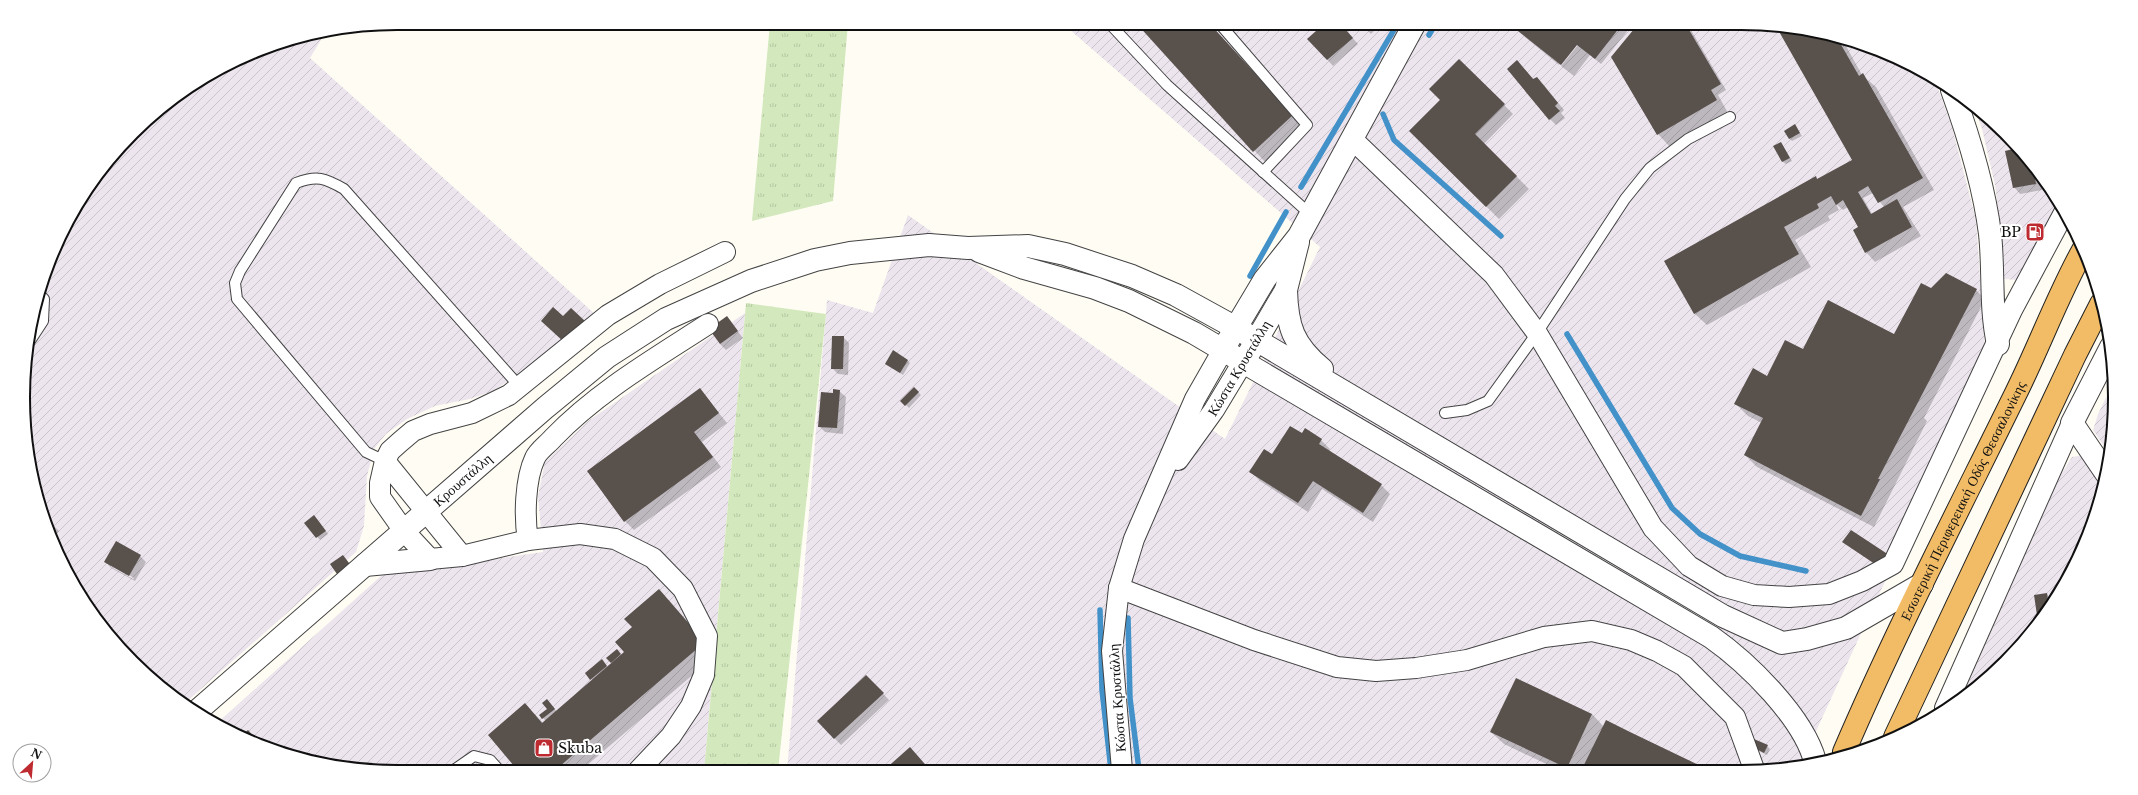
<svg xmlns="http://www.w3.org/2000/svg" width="2138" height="795" font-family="'Libre Baskerville',serif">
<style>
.industrial{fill:url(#industrial-furrows)}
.grass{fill:url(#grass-tufts)}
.shadow{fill:#0003;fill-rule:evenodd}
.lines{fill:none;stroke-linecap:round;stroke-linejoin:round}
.stream{stroke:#4291c9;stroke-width:5.5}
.building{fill:#58514c}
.service-casing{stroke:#434343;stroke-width:12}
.minor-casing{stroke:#434343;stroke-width:22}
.tertiary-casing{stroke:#434343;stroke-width:24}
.trunk-casing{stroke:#212121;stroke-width:24}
.service{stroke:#fff;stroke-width:10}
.minor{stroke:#fff;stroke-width:20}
.tertiary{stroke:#fff;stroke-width:22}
.trunk{stroke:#f2bc67;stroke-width:22}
.labels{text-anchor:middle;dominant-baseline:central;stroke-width:4;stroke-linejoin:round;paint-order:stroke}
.poi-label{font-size:14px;fill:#101010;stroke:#fff;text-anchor:end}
.street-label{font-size:14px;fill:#101010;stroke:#fff}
.rim{fill:none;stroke:#101010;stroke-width:2}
</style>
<defs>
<pattern id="industrial-furrows" width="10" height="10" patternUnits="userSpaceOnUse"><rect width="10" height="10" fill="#ede5ee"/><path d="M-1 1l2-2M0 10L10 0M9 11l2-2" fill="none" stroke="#cac3cb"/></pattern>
<pattern id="grass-tufts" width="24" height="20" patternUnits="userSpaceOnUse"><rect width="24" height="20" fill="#d3e9bd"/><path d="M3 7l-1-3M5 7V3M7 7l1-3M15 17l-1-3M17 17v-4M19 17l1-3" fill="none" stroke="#b4c7a1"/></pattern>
</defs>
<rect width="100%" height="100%" fill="#fffdf3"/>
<g class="industrial">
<path d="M1062 23H1740L1838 36 1906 62 1935 80 1952 127 1976 220 1985 347 1893 564 1800 766 1790 769 787 771 827 300 873 313 908 215 1225 439 1320 247Z"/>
<path d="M324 35 310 58 595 314 521 373 493 391 470 399 435 406 407 419 386 434 374 449 367 476 364 526 356 552 184 704 170 695 86 605 51 541 30 471 26 348 43 277 73 210 151 116 210 73 277 43Z"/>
<path d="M1973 104 2022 151 2062 206 2017 280 2004 279 2003 247 1995 185 1982 129Z"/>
<path d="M745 313 704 771 397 772 300 759 232 733 216 724 382 575 543 552 538 496 545 462 588 421Z"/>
<path d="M2113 383 2114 422 2109 454 2093 430 2098 414Z"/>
<path d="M2084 455 2104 484 2102 495 2052 605 1988 679 1963 695 2060 476 2072 457Z"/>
</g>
<g class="grass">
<path d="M770 23H848L833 201 752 221Z"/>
<path d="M746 303 826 314 778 771H704Z"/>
</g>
<g class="shadow">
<path d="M1137 23H1209L1305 128 1266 163Z"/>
<path d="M1327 23H1339L1358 44 1333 66 1309 39Z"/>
<path d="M1360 23H1379L1380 25 1371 34Z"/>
<path d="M1508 23H1623L1629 29 1601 64 1590 55 1574 76 1561 66 1578 45 1577 43 1559 65Z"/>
<path d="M1640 23H1690L1688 25 1726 90 1718 95 1728 113 1670 147 1658 134Z"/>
<path d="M1779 28 1841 37 1862 75 1876 87 1934 190 1903 207 1921 236 1875 262 1866 252 1859 228 1848 207 1843 210 1836 204 1839 210 1828 216 1830 220 1795 240 1811 267 1707 325 1694 313 1815 177 1818 180 1858 166ZM1873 193 1884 207 1872 214 1863 198Z"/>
<path d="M1459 60 1513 114 1484 144 1529 189 1499 219 1410 131 1441 100Z"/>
<path d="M1517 61 1534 80 1543 84 1564 110 1561 113 1565 118 1556 125 1550 119Z"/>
<path d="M1795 125 1802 136 1792 141 1789 138Z"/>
<path d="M2012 141 2022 151 2039 174 2042 190 2020 194 2014 187V150Z"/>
<path d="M1781 143 1792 161 1786 164 1783 162Z"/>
<path d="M1931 289 1976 290 1985 299 1924 418 1927 421 1874 527 1757 467 1745 455 1762 423 1748 416 1736 404 1767 377 1803 351 1894 335Z"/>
<path d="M727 318 743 338 726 350 720 344Z"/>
<path d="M843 337 849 343 848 375 838 374 832 368Z"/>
<path d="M907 360 910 363 903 375 889 366Z"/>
<path d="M914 388 921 395 909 408 902 401Z"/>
<path d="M700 390 727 423 702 442 721 467 634 530 625 521Z"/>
<path d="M839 391 846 397 843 434 825 432 819 426 834 394Z"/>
<path d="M1302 435 1321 440 1330 449 1329 451 1381 485 1390 494 1373 522 1322 489 1308 512 1260 481 1251 472Z"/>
<path d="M45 518 59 531 51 540Z"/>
<path d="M317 519 328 534 320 540 305 523Z"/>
<path d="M1851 531 1887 573 1844 542Z"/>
<path d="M140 556 146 562 135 581 111 568 105 561ZM111 564 134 578 133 579 111 567Z"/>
<path d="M659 591 716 655 579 772H521L525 704 543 723 546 721 540 715 548 709 550 703 557 712 593 681 591 679 604 664 608 668 613 664 608 658 616 651 622 656 626 653 633 627Z"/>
<path d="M2047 594 2053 602 2039 621Z"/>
<path d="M866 676 889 700 841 745 818 721Z"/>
<path d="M1592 714 1604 727 1705 769H1557L1504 744 1491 732Z"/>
<path d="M1767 746 1770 749 1767 755 1755 749Z"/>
</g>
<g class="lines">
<g class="stream">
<path d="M1429 35 1436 23"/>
<path d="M1383 114 1394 140 1501 236"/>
<path d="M1301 187 1398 23"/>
<path d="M1250 276 1286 212"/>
<path d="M1567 334 1672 508 1700 534 1740 556 1806 571"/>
<path d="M1100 610 1102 690 1111 770"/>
<path d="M1128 618 1130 698 1139 770"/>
</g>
</g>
<g class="building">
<path d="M1136 23H1209L1293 115 1253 152Z"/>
<path d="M1325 23H1340L1353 38 1327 60 1307 39Z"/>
<path d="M1359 23H1370L1364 28Z"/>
<path d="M1508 23H1623L1595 59 1577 45 1561 65Z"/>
<path d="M1639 23H1685L1721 84 1711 90 1717 100 1657 135 1611 57Z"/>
<path d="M1777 28 1836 36 1859 76 1863 73 1923 178 1878 203 1868 186 1858 192 1871 214 1897 199 1912 227 1865 253 1853 230 1858 227 1843 200 1836 205 1831 196 1817 204 1819 208 1784 227 1799 254 1694 314 1664 261 1816 176 1817 179 1852 160Z"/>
<path d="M1459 59 1505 104 1475 134 1517 176 1486 207 1409 131 1440 100 1429 89Z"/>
<path d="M1517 60 1533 79 1537 77 1558 103 1555 106 1560 111 1549 120 1507 69Z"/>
<path d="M1795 124 1800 133 1789 139 1784 131Z"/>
<path d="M2011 140 2022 151 2033 165 2036 184 2013 188 2005 151 2013 149Z"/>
<path d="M1781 142 1790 158 1782 162 1773 146Z"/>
<path d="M1946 273 1977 289 1878 479H1880L1861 516 1744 455 1763 418 1734 404 1753 368 1767 376 1785 340 1803 349 1828 300 1894 334 1921 283 1931 288Z"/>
<path d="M553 307 563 316 571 308 585 321 564 342 541 321Z"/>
<path d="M727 316 738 331 720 344 709 329Z"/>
<path d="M832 336H844L843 369H831Z"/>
<path d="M893 350 908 360 900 373 885 364Z"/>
<path d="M914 387 919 392 905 406 900 401Z"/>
<path d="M700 388 719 413 694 432 713 457 624 522 587 471Z"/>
<path d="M833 389 840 390 837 428 818 427 821 392 833 393Z"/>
<path d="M1290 426 1302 433 1305 428 1322 439 1319 444 1382 484 1363 513 1313 481 1298 503 1249 472 1264 449 1272 454Z"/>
<path d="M314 515 326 531 316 538 304 523Z"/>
<path d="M1851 530 1889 555 1881 568 1842 542Z"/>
<path d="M116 541 141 555 129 576 104 562Z"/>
<path d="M343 555 352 567 339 577 330 564Z"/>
<path d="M659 589 705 642 553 772H519L488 735 525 703 542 723 624 652 615 642 632 627 624 619Z"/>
<path d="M2047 593 2049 608 2038 622 2034 595Z"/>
<path d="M617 649 621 654 611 663 606 658Z"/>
<path d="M602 659 607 666 590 680 585 673Z"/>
<path d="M866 675 884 693 834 739 817 721Z"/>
<path d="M1516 678 1592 714 1567 768 1490 732Z"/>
<path d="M547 699 555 709 542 719 539 715 547 709 542 703Z"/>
<path d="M1606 720 1630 732 1707 769H1582Z"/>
<path d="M248 730 260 744 240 737Z"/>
<path d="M1754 739 1768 745 1764 753 1751 746Z"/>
<path d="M910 747 931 771H883Z"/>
<path d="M309 753 316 761 302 759Z"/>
</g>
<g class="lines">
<g class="service-casing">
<g id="service">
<path d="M1109 23 1167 85 1311 215"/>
<path d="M1219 23 1307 125 1263 172"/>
<path d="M26 347 43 321 44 299 39 294"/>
<path d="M1445 413 1467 410 1488 401 1537 333 1625 199 1650 168 1688 139 1730 117"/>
<path d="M385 461 366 452 237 299 235 283 240 271 296 183C317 175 325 178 344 189L520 387"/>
<path d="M451 772 474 756 490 760 501 772"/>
</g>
</g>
<g class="minor-casing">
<g id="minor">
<path d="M1352 139 1494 275 1537 333 1653 528 1689 566 1722 586 1754 595 1789 597 1829 594 1862 581 1893 564 2012 310 2065 211"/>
<path d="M1178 460 1214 410 1243 362"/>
<path d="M385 461 462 556"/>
<path d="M528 540C524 517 525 479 535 458 538 451 548 444 553 438 597 392 654 359 708 324"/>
<path d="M1119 588 1254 640 1337 667 1376 671 1416 668 1467 660 1544 637 1592 631 1631 640 1657 651 1684 666 1735 717 1754 769"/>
<path d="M1945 708 2072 423"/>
<path d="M1122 770 1112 651 1119 588 1134 539 1195 399 1223 350"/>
<path d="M638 771 671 736 691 706 704 675 707 636 683 589 653 558 615 539 580 534 528 540 462 556 430 559 404 531 380 497V483L385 461 390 451 400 442 413 431 430 424 472 413 509 395 608 315 660 284 725 252"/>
</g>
</g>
<g class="tertiary-casing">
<g id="tertiary">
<path d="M1952 90C1969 137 1984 185 1990 234 1994 270 1990 308 1998 344"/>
<path d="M979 251 1024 268 1095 288 1129 301 1194 333 1711 637C1748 663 1803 717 1815 761"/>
<path d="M1286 290C1287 326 1293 345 1322 369"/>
<path d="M1228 341 1265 279 1299 236 1415 23"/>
<path d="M1249 353 1286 290 1298 242"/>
<path d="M2106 473 2072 423 2111 347"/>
<path d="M365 565 430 559"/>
<path id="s1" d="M197 711 545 408 607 357 666 319 751 281 815 260 850 253 929 245 968 248 1028 246 1065 254 1132 276 1176 295 1236 328 1723 616 1782 643 1807 639 1846 628 1922 584"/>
</g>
</g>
<g class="trunk-casing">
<g id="trunk">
<path d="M1895 737 2075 355 2101 304"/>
<path id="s2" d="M1844 752C1896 631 1957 513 2015 395 2039 347 2057 297 2083 250"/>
</g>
</g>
<use href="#service" class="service"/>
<use href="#minor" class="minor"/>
<use href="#tertiary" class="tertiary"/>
<use href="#trunk" class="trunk"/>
</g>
<defs>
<g id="fuel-square" transform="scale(1)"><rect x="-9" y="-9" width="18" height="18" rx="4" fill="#bd2b30" stroke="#fff"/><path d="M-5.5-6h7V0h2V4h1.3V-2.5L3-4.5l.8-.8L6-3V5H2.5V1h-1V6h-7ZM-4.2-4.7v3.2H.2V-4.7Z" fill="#fff"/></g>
<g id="shop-square" transform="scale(1)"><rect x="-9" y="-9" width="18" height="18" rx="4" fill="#bd2b30" stroke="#fff"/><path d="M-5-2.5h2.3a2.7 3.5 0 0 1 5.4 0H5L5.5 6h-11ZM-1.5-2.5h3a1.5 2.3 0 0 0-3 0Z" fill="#fff"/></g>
</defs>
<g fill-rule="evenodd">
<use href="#fuel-square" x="2035" y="232"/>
<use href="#shop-square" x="544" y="748"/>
</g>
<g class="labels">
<g class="poi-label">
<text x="2021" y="232">BP</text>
<text x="558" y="748" text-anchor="start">Skuba</text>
</g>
<g class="street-label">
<text transform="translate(1239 368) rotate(-59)">Κώστα Κρυστάλλη</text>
<text stroke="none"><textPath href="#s1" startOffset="352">Κρουστάλλη</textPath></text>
<text stroke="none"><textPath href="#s2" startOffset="278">Εσωτερική Περιφερειακή Οδός Θεσσαλονίκης</textPath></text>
<text transform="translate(1117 698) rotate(-94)">Κώστα Κρυστάλλη</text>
</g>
</g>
<path d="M0 0H2138V795H0ZM397 30H1741A367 367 0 0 1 2108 397V398A367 367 0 0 1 1741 765H397A367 367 0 0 1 30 398V397A367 367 0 0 1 397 30Z" fill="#fff" fill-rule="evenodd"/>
<path class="rim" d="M397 30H1741A367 367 0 0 1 2108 397V398A367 367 0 0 1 1741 765H397A367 367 0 0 1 30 398V397A367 367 0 0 1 397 30Z"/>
<g transform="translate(32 763) rotate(26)"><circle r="19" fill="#ffffff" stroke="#9f9f9f"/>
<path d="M0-3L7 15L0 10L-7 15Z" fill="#bd2b30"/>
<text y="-6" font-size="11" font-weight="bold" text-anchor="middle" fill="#101010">N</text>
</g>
</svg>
